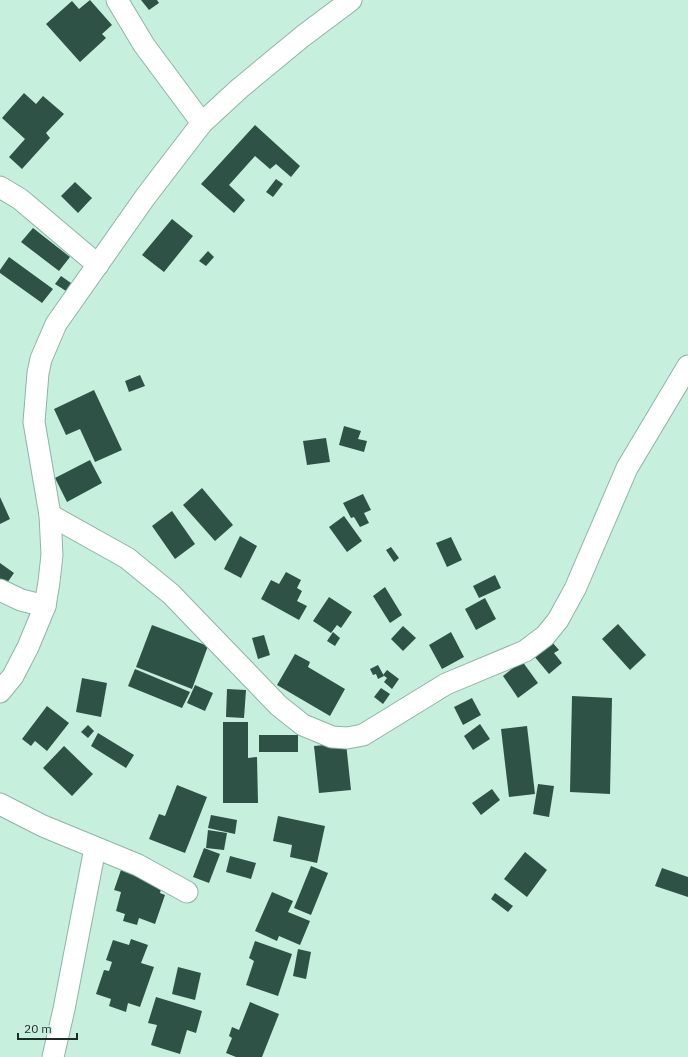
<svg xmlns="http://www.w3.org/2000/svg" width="688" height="1057" font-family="'IBM Plex Sans',sans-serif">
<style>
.building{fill:#2e5245}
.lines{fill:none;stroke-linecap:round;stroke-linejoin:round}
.minor-casing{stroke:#8eb5a5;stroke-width:23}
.minor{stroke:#fff;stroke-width:21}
</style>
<rect width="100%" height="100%" fill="#c7efde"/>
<g class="building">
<path d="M90 0 112 25 102 34 106 38 80 62 46 24 72 1 79 9Z"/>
<path d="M141 0H157L159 3 149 10Z"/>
<path d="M24 93 36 104 43 96 64 114 46 133 50 138 22 169 9 157 25 139 2 118Z"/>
<path d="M255 125 300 166 291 177 276 164 270 169 255 156 229 185 245 200 234 213 201 184Z"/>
<path d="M276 179 283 184 273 197 266 192Z"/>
<path d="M75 182 92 198 78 213 61 196Z"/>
<path d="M172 219 193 236 164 272 142 255Z"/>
<path d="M33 228 70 257 59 271 21 242Z"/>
<path d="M208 251 214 257 206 266 199 261Z"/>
<path d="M9 257 53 289 42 303 0 273V270Z"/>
<path d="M61 276 71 283 66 291 55 284Z"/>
<path d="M140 375 145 386 129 392 125 381Z"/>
<path d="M94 390 122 450 95 462 80 429 66 435 54 409Z"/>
<path d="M344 426 361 431 358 439 367 441 364 452 339 445Z"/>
<path d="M326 438 330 462 307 465 303 441Z"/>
<path d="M90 460 102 483 67 502 55 478Z"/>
<path d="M202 488 233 525 215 541 183 505Z"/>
<path d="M363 494 371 510 364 513 369 523 360 527 354 517 351 518 343 503Z"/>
<path d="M0 497 10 519 0 524Z"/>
<path d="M172 511 195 544 175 559 152 526Z"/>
<path d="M344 516 362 541 347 552 329 527Z"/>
<path d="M240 536 257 546 241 578 224 569Z"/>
<path d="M451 537 462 560 447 567 436 543Z"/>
<path d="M391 547 399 558 394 562 386 550Z"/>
<path d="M0 563 14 573 5 586 0 583Z"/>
<path d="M286 572 301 580 297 588 302 591 297 601 307 606 299 620 261 599 271 580 279 584Z"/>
<path d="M495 575 501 588 479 598 473 586Z"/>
<path d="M385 587 402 615 390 623 373 596Z"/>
<path d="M329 597 352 612 341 628 337 625 331 633 313 621Z"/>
<path d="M485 598 496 619 476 630 465 609Z"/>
<path d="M618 624 646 655 630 670 602 639Z"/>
<path d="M152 625 208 646 192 689 136 667Z"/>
<path d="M403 626 416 638 403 651 391 639Z"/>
<path d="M333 632 340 638 335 646 327 641Z"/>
<path d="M451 632 464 657 442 669 429 645Z"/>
<path d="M264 635 270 655 258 659 252 638Z"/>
<path d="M551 641 559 650 554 653 562 663 549 674 534 656Z"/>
<path d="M295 654 310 662 308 667 345 689 330 716 277 685Z"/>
<path d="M522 661 538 683 518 698 503 676Z"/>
<path d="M378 665 384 676 378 679 376 674 373 675 370 669Z"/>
<path d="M135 669 190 692 182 708 128 686Z"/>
<path d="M387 670 399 679 392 689 384 682 387 678 383 675Z"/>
<path d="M82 678 107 683 101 717 76 712Z"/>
<path d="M195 685 213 693 205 711 187 703Z"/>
<path d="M381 688 390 694 383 704 374 697Z"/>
<path d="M227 689 246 690 244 718 226 717Z"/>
<path d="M572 696 612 698 610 794 570 792Z"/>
<path d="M472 698 481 715 463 725 454 707Z"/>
<path d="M47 706 69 723 47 751 35 741 31 746 22 739Z"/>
<path d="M223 722H248V758L257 757 258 803H223Z"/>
<path d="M480 724 490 739 473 750 464 736Z"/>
<path d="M88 725 94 731 88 738 81 732Z"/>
<path d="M527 726 535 794 509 797 501 729Z"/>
<path d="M98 733 134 755 126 768 91 746Z"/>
<rect x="259" y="735" width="39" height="17"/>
<path d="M346 743 351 790 319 793 314 746Z"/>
<path d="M64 746 93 774 72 796 43 768Z"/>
<path d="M538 784 554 786 549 817 533 814Z"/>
<path d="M177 785 207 797 185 853 149 839 159 814 165 816Z"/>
<path d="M492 789 500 800 481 815 472 803Z"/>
<path d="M211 815 237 820 235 834 208 828Z"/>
<path d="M278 816 325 826 317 863 290 857 292 845 273 841Z"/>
<path d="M208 830 227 833 224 850 206 848Z"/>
<path d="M204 848 220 854 209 883 193 877Z"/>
<path d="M525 852 547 870 527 897 504 879Z"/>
<path d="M230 856 256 863 251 879 226 872Z"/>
<path d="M311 866 328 873 311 915 294 908Z"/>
<path d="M122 867 163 881 160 893 165 895 155 924 139 918 137 925 123 921 125 914 116 911 121 892 114 890Z"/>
<path d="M662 868 688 877V897L655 886Z"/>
<path d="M272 892 293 901 288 912 310 921 300 945 279 936 277 941 255 931Z"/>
<path d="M495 893 513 906 508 912 491 899Z"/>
<path d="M131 939 148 945 141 963 154 967 140 1007 128 1003 126 1012 109 1006 111 999 96 994 104 970 109 971 112 962 106 960 113 940 129 945Z"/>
<path d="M255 941 292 954 278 996 246 985 254 961 249 958Z"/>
<path d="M298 949 311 952 306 979 293 976Z"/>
<path d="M178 967 201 973 195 1000 172 994Z"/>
<path d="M156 997 202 1011 196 1033 187 1030 180 1054 151 1045 157 1025 148 1023Z"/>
<path d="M250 1002 279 1014 262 1057H236L226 1053 232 1038 229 1036 232 1027 239 1030Z"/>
</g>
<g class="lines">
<g class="minor-casing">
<g id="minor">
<path d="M117 0 144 45 202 123"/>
<path d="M0 187 20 199 98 265"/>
<path d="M50 515 127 558 171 594 279 706 303 725 332 737 347 738 363 735 446 684 525 651 545 636 558 620 575 589 627 468 688 366"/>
<path d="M0 590 21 600 45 606"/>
<path d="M0 692 13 676 28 647 45 606 49 582 52 555 50 515 34 422 38 373 41 359 56 324 146 196 202 123 240 88 303 36 351 0"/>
<path d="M0 804 43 826 138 865 187 892"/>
<path d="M53 1057 64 1009 95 848"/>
</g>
</g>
<use href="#minor" class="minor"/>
</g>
<path d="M18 1033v6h59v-6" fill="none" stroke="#1c2c26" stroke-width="2"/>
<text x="24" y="1033" font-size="12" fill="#1c2c26" stroke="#c7efde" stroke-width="3" paint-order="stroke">20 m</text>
</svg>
